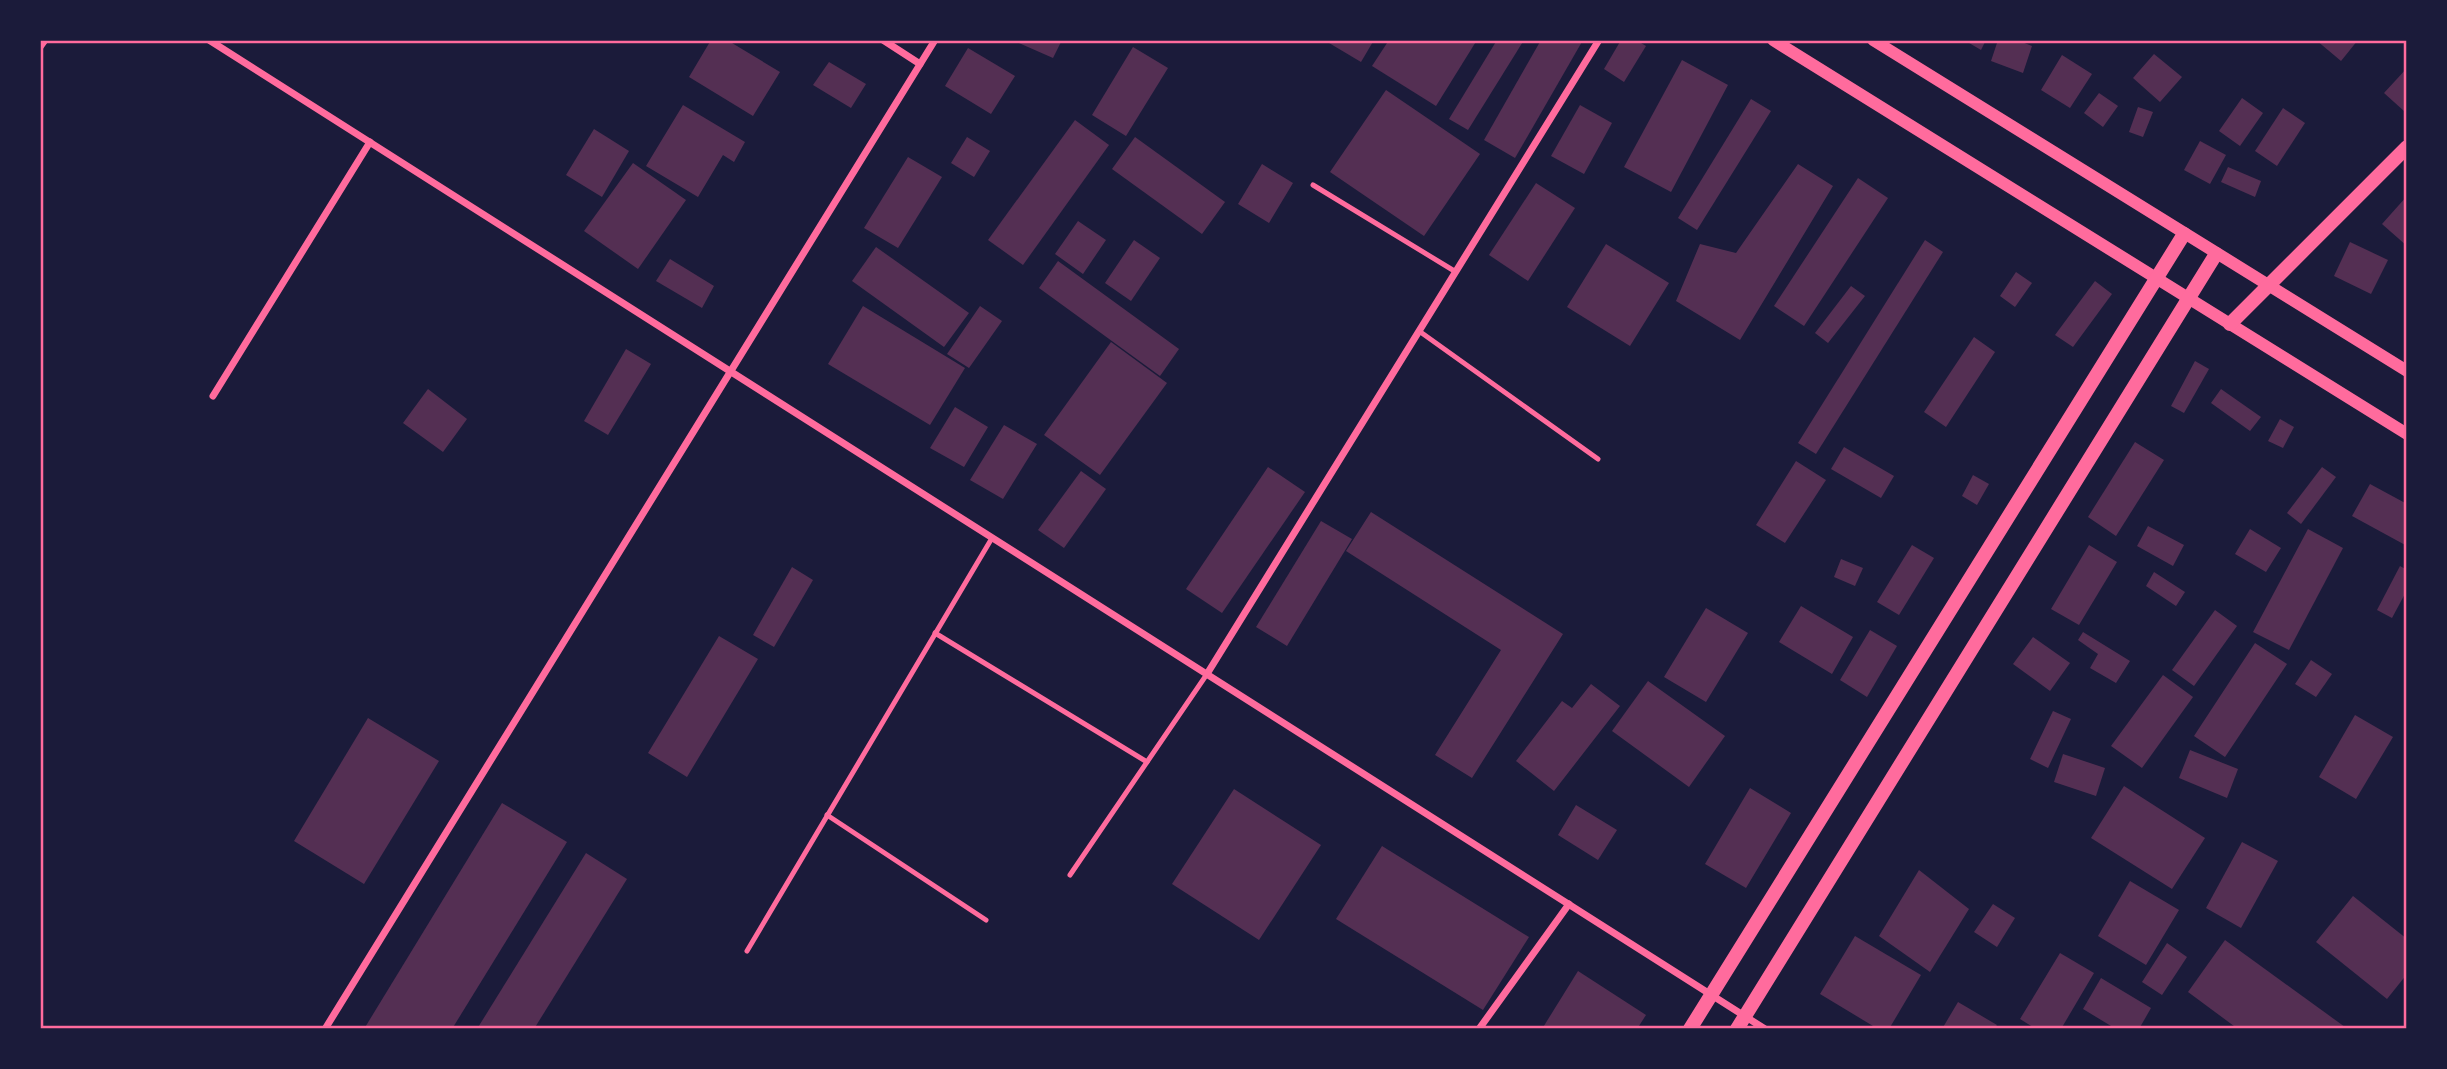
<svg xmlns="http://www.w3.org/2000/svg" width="2447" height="1069" font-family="'Roboto Serif',serif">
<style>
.building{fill:#542f53}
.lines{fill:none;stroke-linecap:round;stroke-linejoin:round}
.service{stroke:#ff6b9d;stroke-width:5}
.minor{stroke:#ff6b9d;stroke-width:7}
.tertiary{stroke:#ff6b9d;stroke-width:12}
.secondary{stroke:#ff6b9d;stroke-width:14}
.neatline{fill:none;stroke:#ff6b9d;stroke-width:2.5}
</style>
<rect width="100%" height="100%" fill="#1b1b3a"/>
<g class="building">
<path d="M711 40H727L780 72 753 116 689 77Z"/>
<path d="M1012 40H1062L1053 58Z"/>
<path d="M1324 40H1374L1361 62Z"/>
<path d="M1389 40H1477L1436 106 1372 66Z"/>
<path d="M1497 40H1524L1468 130 1449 119Z"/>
<path d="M1541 40H1583L1515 158 1484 140Z"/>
<path d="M1621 40H1636L1646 46 1624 82 1604 69Z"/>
<path d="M1964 40H1986L1981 50Z"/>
<path d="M1998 40H2017L2032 46 2023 73 1991 61Z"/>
<path d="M2316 40H2358L2341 61Z"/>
<path d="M1133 47 1168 68 1126 136 1092 115Z"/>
<path d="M968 48 1015 76 991 114 945 86Z"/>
<path d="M2154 54 2182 77 2160 102 2133 78Z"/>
<path d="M2062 55 2092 74 2070 108 2041 90Z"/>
<path d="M1682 60 1728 85 1671 192 1624 167Z"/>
<path d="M829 62 866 84 851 108 813 85Z"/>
<path d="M2407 68V107L2404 111 2384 93Z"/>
<path d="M1386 90 1480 154 1424 236 1330 172Z"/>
<path d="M2099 93 2118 106 2103 127 2084 113Z"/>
<path d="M2242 98 2263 113 2240 146 2219 131Z"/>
<path d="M1751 99 1771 111 1697 230 1678 218Z"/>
<path d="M683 105 745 142 734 162 723 155 698 197 646 166Z"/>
<path d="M1580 105 1612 123 1584 174 1551 156Z"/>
<path d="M2138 107 2153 112 2143 137 2129 132Z"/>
<path d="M2283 108 2305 123 2277 166 2255 151Z"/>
<path d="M1075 120 1109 145 1023 265 988 240Z"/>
<path d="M594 129 629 151 602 197 566 175Z"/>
<path d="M967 137 990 151 974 177 951 163Z"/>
<path d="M1135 137 1225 202 1202 234 1112 169Z"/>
<path d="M2200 141 2226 155 2210 184 2184 170Z"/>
<path d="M908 157 942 177 898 248 864 228Z"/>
<path d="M633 163 686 200 638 269 584 231Z"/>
<path d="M1262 164 1293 183 1269 223 1238 204Z"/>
<path d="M1798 164 1833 186 1740 340 1676 301 1700 244 1736 253Z"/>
<path d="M2228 167 2261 181 2255 197 2221 182Z"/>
<path d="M1858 178 1888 198 1804 326 1774 306Z"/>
<path d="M1536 183 1575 208 1528 281 1489 255Z"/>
<path d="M2407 196V246L2382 224Z"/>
<path d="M1078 221 1106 240 1083 274 1055 254Z"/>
<path d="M1134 240 1160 258 1131 301 1105 283Z"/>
<path d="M1925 240 1943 252 1816 454 1798 443Z"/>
<path d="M2350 242 2388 260 2371 294 2334 276Z"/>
<path d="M1606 244 1669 283 1630 346 1567 307Z"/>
<path d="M876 247 969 313 944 347 852 281Z"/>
<path d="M670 259 714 286 702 308 656 281Z"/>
<path d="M1058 261 1179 349 1160 376 1039 288Z"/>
<path d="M2016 272 2032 283 2015 307 2000 296Z"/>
<path d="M2095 281 2112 294 2073 347 2055 335Z"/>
<path d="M1851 286 1865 296 1828 343 1815 333Z"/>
<path d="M863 306 965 368 930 425 828 364Z"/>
<path d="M980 306 1002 321 969 368 947 354Z"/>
<path d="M1974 337 1995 352 1946 427 1924 412Z"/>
<path d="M1111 342 1167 383 1100 475 1044 435Z"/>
<path d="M626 349 651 364 608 435 584 421Z"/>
<path d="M2195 361 2209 369 2184 413 2171 406Z"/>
<path d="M428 389 467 419 443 452 403 423Z"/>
<path d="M2221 389 2261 417 2250 431 2211 403Z"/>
<path d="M955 407 988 427 964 467 930 448Z"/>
<path d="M2280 419 2294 427 2283 448 2268 441Z"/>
<path d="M1004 425 1037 444 1003 499 970 480Z"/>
<path d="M2135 442 2164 460 2116 536 2088 517Z"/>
<path d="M1844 447 1894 476 1881 498 1831 469Z"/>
<path d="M1796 461 1826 480 1785 543 1756 525Z"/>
<path d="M1268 467 1305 492 1222 613 1186 589Z"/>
<path d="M2322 467 2336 477 2301 524 2287 513Z"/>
<path d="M1081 471 1106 489 1064 548 1038 530Z"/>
<path d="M1973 475 1989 484 1977 505 1962 496Z"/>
<path d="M2370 484 2407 504V546L2352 516Z"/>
<path d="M1371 512 1563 634 1472 778 1435 755 1501 650 1346 551Z"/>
<path d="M1321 521 1352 539 1287 646 1256 627Z"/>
<path d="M2148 526 2184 545 2173 566 2137 546Z"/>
<path d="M2250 529 2281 548 2266 572 2235 554Z"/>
<path d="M2308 529 2343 548 2289 650 2253 632Z"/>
<path d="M1912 545 1934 558 1899 615 1877 602Z"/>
<path d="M2089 545 2117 562 2079 625 2051 609Z"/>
<path d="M1841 559 1863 568 1855 586 1834 577Z"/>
<path d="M2400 566 2407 570V590L2392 618 2377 610Z"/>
<path d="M792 567 813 580 774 647 753 635Z"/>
<path d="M2154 572 2185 592 2176 606 2146 586Z"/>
<path d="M1801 606 1853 637 1832 674 1779 642Z"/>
<path d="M1706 608 1748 633 1706 702 1664 677Z"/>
<path d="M2215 610 2237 626 2194 686 2172 670Z"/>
<path d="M1870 630 1897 646 1867 697 1840 680Z"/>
<path d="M2083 632 2130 661 2116 683 2090 668 2098 654 2078 640Z"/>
<path d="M719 636 758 659 687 777 648 753Z"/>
<path d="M2033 637 2070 663 2050 691 2013 664Z"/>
<path d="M2255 643 2287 664 2225 757 2194 736Z"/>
<path d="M2311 660 2332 674 2316 697 2295 684Z"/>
<path d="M2163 675 2193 697 2142 768 2111 746Z"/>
<path d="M1648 681 1725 736 1689 787 1612 731Z"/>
<path d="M1591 684 1620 706 1554 791 1516 761 1562 701 1572 708Z"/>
<path d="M2053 711 2071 719 2048 768 2030 759Z"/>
<path d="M2355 715 2393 737 2356 799 2319 777Z"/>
<path d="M368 718 439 761 364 884 294 841Z"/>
<path d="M2190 750 2238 769 2227 798 2179 778Z"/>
<path d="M2063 754 2105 768 2096 796 2054 782Z"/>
<path d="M2124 786 2205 838 2172 889 2091 838Z"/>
<path d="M1750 788 1791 813 1746 888 1705 864Z"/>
<path d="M1234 789 1321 845 1259 940 1172 884Z"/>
<path d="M502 803 567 842 452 1029H364Z"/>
<path d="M1576 805 1617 830 1598 860 1558 835Z"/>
<path d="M2242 842 2278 861 2241 928 2206 908Z"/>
<path d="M1382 846 1529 937 1483 1010 1336 919Z"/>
<path d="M586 853 627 879 534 1029H477Z"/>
<path d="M1919 870 1969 909 1930 972 1879 936Z"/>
<path d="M2130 881 2179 910 2146 965 2098 936Z"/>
<path d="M2353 896 2407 939V974L2387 999 2316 942Z"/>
<path d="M1993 904 2015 918 1997 947 1974 932Z"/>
<path d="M1855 936 1921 975 1889 1029H1878L1820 994Z"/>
<path d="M2225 940 2345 1027 2343 1029H2238L2188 992Z"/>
<path d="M2167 943 2187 957 2162 995 2142 982Z"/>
<path d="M2060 953 2094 973 2061 1029H2036L2020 1019Z"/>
<path d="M1578 971 1646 1015 1637 1029H1542Z"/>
<path d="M2101 978 2151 1008 2139 1029H2116L2083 1009Z"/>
<path d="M1958 1002 1997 1025 1994 1029H1942Z"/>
</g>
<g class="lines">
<g class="service">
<path d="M1313 185 1456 272"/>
<path d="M1419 331 1598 459"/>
<path d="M935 633 1147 762"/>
<path d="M827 815 986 920"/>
<path d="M1070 875 1207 674"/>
<path d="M747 951 992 538"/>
</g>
<g class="minor">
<path d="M209 40 1765 1029"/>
<path d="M883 40 920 64"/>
<path d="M40 47 45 40"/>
<path d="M213 396 370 142"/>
<path d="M1207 674 1599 40"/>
<path d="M325 1029 935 40"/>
<path d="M1479 1029 1569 904"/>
</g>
<g class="tertiary">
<path d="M1773 40 2407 434"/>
<path d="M1873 40 2407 371"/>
</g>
<g class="secondary">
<path d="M2230 324 2407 147"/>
<path d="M1690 1029 2184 234"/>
<path d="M1737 1029 2216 254"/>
</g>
</g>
<rect width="2447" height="1069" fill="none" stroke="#1b1b3a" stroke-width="84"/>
<rect x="42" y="42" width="2363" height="985" class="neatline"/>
</svg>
